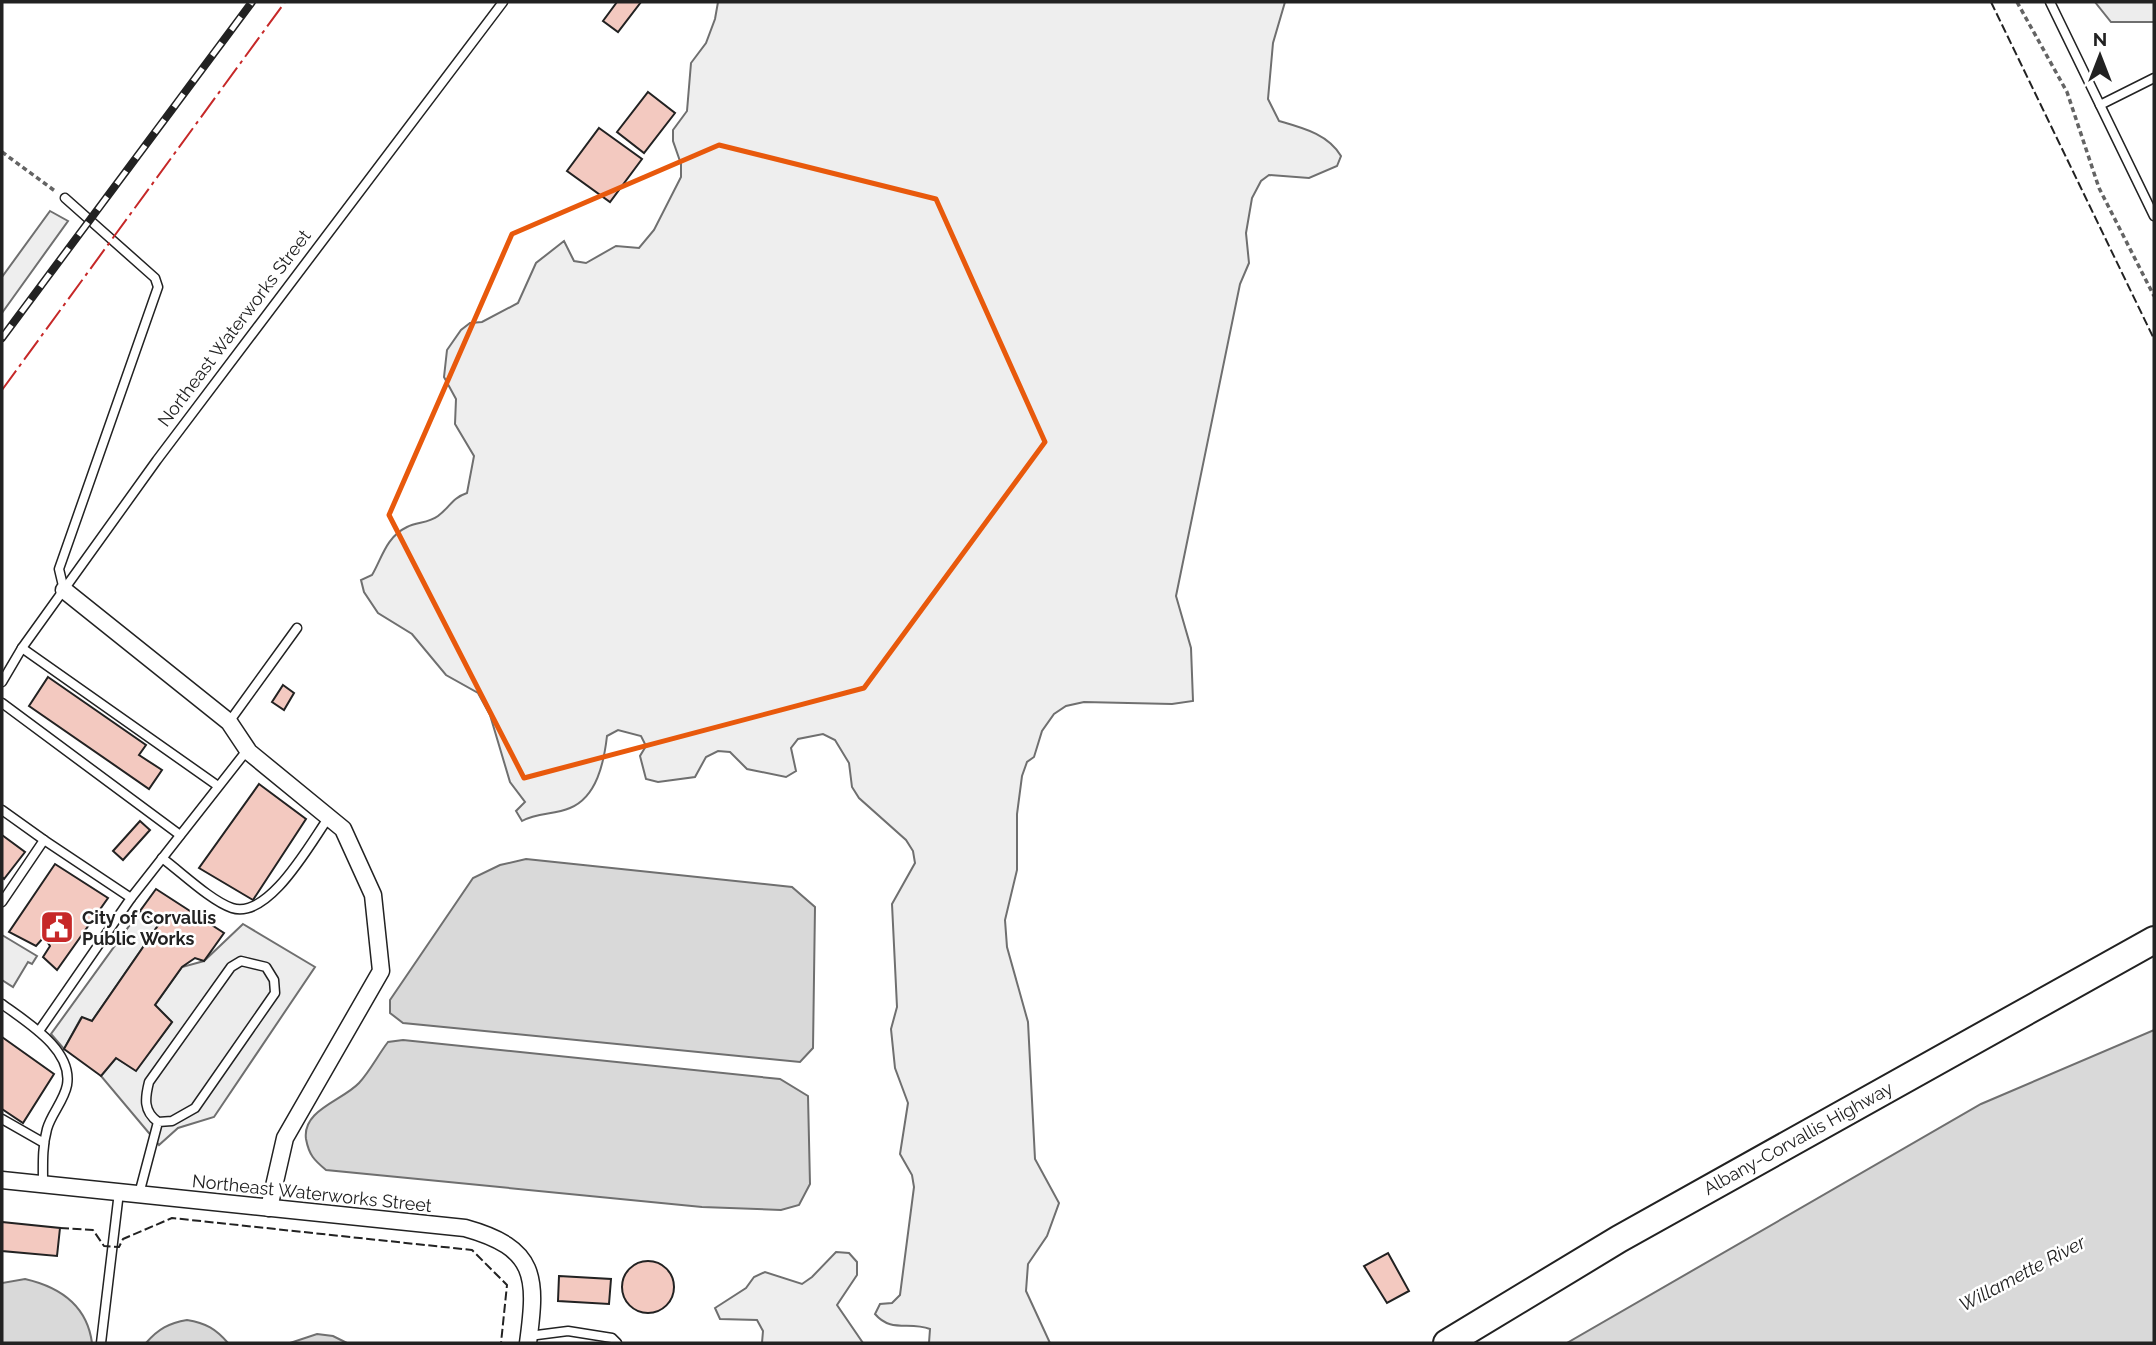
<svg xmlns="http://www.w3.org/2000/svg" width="2156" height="1345" font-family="Raleway,sans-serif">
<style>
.green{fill:#eee;stroke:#6f6f6f;stroke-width:2}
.parking{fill:#ededed;stroke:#6f6f6f;stroke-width:2}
.water{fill:#d9d9d9;stroke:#6f6f6f;stroke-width:2}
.building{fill:#f3c9c0;stroke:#222;stroke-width:2}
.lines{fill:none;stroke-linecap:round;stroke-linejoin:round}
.service-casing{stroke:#222;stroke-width:11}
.minor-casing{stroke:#222;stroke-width:19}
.trunk-casing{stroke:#222;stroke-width:30}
.path{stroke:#646464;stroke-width:3.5;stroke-dasharray:5 3.5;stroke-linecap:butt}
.service{stroke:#fff;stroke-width:8}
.minor{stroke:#fff;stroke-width:16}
.trunk{stroke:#fff;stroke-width:26}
.rail-casing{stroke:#222;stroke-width:8}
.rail{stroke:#fff;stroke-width:5;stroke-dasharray:16;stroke-linecap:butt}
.fence{stroke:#222;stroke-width:2;stroke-dasharray:9 3.5;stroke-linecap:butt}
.power{stroke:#c62828;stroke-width:2;stroke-dasharray:24 5 3.5 5;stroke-linecap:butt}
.marked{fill:none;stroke:#e8590c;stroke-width:5;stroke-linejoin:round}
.labels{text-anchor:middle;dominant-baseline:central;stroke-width:5;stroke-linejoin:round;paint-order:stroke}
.street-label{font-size:18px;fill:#222;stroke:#fff}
.poi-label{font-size:18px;font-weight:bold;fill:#222;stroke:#fff;text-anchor:start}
.water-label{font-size:19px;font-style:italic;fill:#222;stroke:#fff}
</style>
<rect width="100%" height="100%" fill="#fff"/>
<g class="green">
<path d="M718 2H1285L1273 43 1268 99 1279 121C1303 128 1328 134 1341 156L1337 166 1309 178 1269 175 1261 181 1252 198 1246 233 1249 263 1240 284 1176 596 1191 648 1193 701 1172 704 1084 702 1066 706 1054 714 1042 731 1034 757 1027 762 1022 776 1017 814V870L1005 920 1007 947 1028 1022 1035 1159 1059 1203 1047 1236 1028 1264 1026 1291 1050 1343H929L930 1329C909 1321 891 1333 875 1314L880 1304 892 1303 900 1295 914 1187 912 1175 900 1154 908 1103 895 1068 891 1029 897 1007 892 904 915 863 913 851 906 840 859 798 852 787 849 763 835 740 823 734 798 739 791 748 796 771 786 777 747 769 730 752 718 751 706 757 695 777 658 782 646 779 640 756 646 746 641 736 618 730 607 736C604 762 597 797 570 808 554 815 537 812 522 821L516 811 525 802 510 782 490 715 478 693 446 675 412 634 378 613 364 592 361 580 372 575C382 558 386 537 407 527 417 522 429 523 438 516 450 507 452 498 467 493L474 456 455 424 456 399 444 377 447 350 461 330 470 323 482 322 518 303 536 263 564 241 574 261 586 263 616 246 639 248 654 230 681 177V164L673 141V130L687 111 691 63 706 43 715 19Z"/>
<path d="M50 211 68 221 2 313V277Z"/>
<path d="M836 1252 849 1253 857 1262V1275L837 1305 863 1343H762L763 1331 757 1320 720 1319 715 1308 746 1288 754 1277 765 1272 802 1284 812 1277Z"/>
</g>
<g class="parking">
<path d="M2095 2H2154V22H2111Z"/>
<path d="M140 911 159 924 92 1021 81 1018 64 1049 51 1034Z"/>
<path d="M243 924 315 967 214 1117 178 1128 159 1145 101 1076 116 1058 136 1070 172 1022 155 1005 182 967 204 961Z"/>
<path d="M2 935 37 956 32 964 28 962 13 987 2 980Z"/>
</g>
<g class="water">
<path d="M526 859 792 887 815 907 813 1048 800 1062 403 1023 390 1013V1000L473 878 500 865Z"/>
<path d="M2154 1030V1343H1567L1981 1104Z"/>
<path d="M403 1040 780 1079 808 1096 810 1184 799 1205 781 1210 702 1207 326 1170C314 1160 309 1155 306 1139 302 1110 342 1101 359 1083 370 1071 378 1055 388 1042Z"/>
<path d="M25 1279C60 1287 87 1305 92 1343H2V1283Z"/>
<path d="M187 1320C206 1323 216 1329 228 1343H146C158 1329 169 1323 187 1320Z"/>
<path d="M317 1334 333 1336 347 1343H290Z"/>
</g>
<g class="building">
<path d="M617 2H641L618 32 603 21Z"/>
<path d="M648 92 675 113 644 153 617 132Z"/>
<path d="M599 128 642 159 610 202 567 171Z"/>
<path d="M48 677 146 745 139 755 162 770 149 789 29 706Z"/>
<path d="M283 685 294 693 284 710 272 702Z"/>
<path d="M259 784 306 819 253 900 199 868Z"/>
<path d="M140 821 150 830 123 860 113 851Z"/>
<path d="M2 835 25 852 4 879 2 877Z"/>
<path d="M55 864 108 898 57 970 43 957 50 946 44 937 36 946 9 932Z"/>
<path d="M156 889 224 933 204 961 195 958 182 967 155 1005 172 1022 136 1071 116 1058 101 1076 64 1049 82 1017 92 1021 159 924 140 911Z"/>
<path d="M2 1037 54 1074 23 1123 2 1109Z"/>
<path d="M2 1222 60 1228 57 1256 2 1251Z"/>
<path d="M1388 1253 1409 1291 1387 1303 1364 1266Z"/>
<circle cx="648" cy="1287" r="26"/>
<path d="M559 1276 611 1279 609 1304 558 1301Z"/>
</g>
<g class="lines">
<g class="service-casing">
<g id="service">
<path d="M2050 2 2154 216"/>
<path d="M2100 105 2154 78"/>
<path d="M64 590 59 569 158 287 155 278 65 198"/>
<path d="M22 648 218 786"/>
<path d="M2 682 22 648 157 460 503 2"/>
<path d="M2 703 180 835"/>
<path d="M229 722 297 628"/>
<path d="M2 810 44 840 2 902"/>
<path d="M162 858C181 872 211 901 232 908 269 920 311 842 329 817"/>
<path d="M131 898 248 749"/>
<path d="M2 1004C26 1022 73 1049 67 1085 64 1101 51 1114 47 1129 42 1147 43 1165 43 1183"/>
<path d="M39 1031 131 898 44 840"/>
<path d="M2 1119 44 1143"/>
<path d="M139 1194 158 1122C143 1111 145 1098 149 1082L231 967 241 961 266 967 274 980 275 993 195 1108 172 1121 158 1122"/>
<path d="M529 1336 568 1331 612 1338 617 1343"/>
<path d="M101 1343 119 1192"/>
</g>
</g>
<g class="minor-casing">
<g id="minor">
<path d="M64 590 229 722 249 752 343 829 373 895 381 971 285 1138 269 1208"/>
<path d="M2 1180 465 1228C537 1248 537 1277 528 1343"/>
</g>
</g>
<g class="trunk-casing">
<path id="trunk" d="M1447 1343 1619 1239 2154 940"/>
</g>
<g class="path">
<path d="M2017 2 2067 92 2099 188 2154 296"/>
<path d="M2 152 55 191"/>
</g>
<use href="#service" class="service"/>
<use href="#minor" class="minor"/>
<use href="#trunk" class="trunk"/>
<g class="rail-casing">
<path id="rail" d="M2 338 252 2"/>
</g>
<use href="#rail" class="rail"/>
<g class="fence">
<path d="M1991 2 2154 339"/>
<path d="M60 1228 93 1230 104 1246 119 1247 123 1239 172 1218 472 1250 507 1285 501 1343"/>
</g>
<path class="power" d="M2 390 285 2"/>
</g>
<path class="marked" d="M719 145 936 199 1045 442 864 688 524 778 389 515 512 234Z"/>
<defs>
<g id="civic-square" transform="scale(1.75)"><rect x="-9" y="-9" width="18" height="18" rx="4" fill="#c62828" stroke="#fff"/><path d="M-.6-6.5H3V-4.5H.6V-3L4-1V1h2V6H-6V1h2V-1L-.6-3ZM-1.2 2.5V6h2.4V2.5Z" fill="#fff"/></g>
</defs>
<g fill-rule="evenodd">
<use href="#civic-square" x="57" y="927"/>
</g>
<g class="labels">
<g class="street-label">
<text transform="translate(234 328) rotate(-53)">Northeast Waterworks Street</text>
<text transform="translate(1798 1138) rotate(-29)">Albany-Corvallis Highway</text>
<text transform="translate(312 1193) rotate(6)">Northeast Waterworks Street</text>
</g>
<g class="poi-label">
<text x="82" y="917">City of Corvallis<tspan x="82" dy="21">Public Works</tspan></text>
</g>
<g class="water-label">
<text transform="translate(2022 1273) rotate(-28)">Willamette River</text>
</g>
</g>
<rect width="2156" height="1345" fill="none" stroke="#222222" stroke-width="7"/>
<g transform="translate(2100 56)" stroke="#ffffff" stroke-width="5" paint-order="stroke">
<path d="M0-5L12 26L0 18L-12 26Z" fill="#222222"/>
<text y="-10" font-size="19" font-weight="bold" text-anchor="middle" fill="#222222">N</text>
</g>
</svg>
